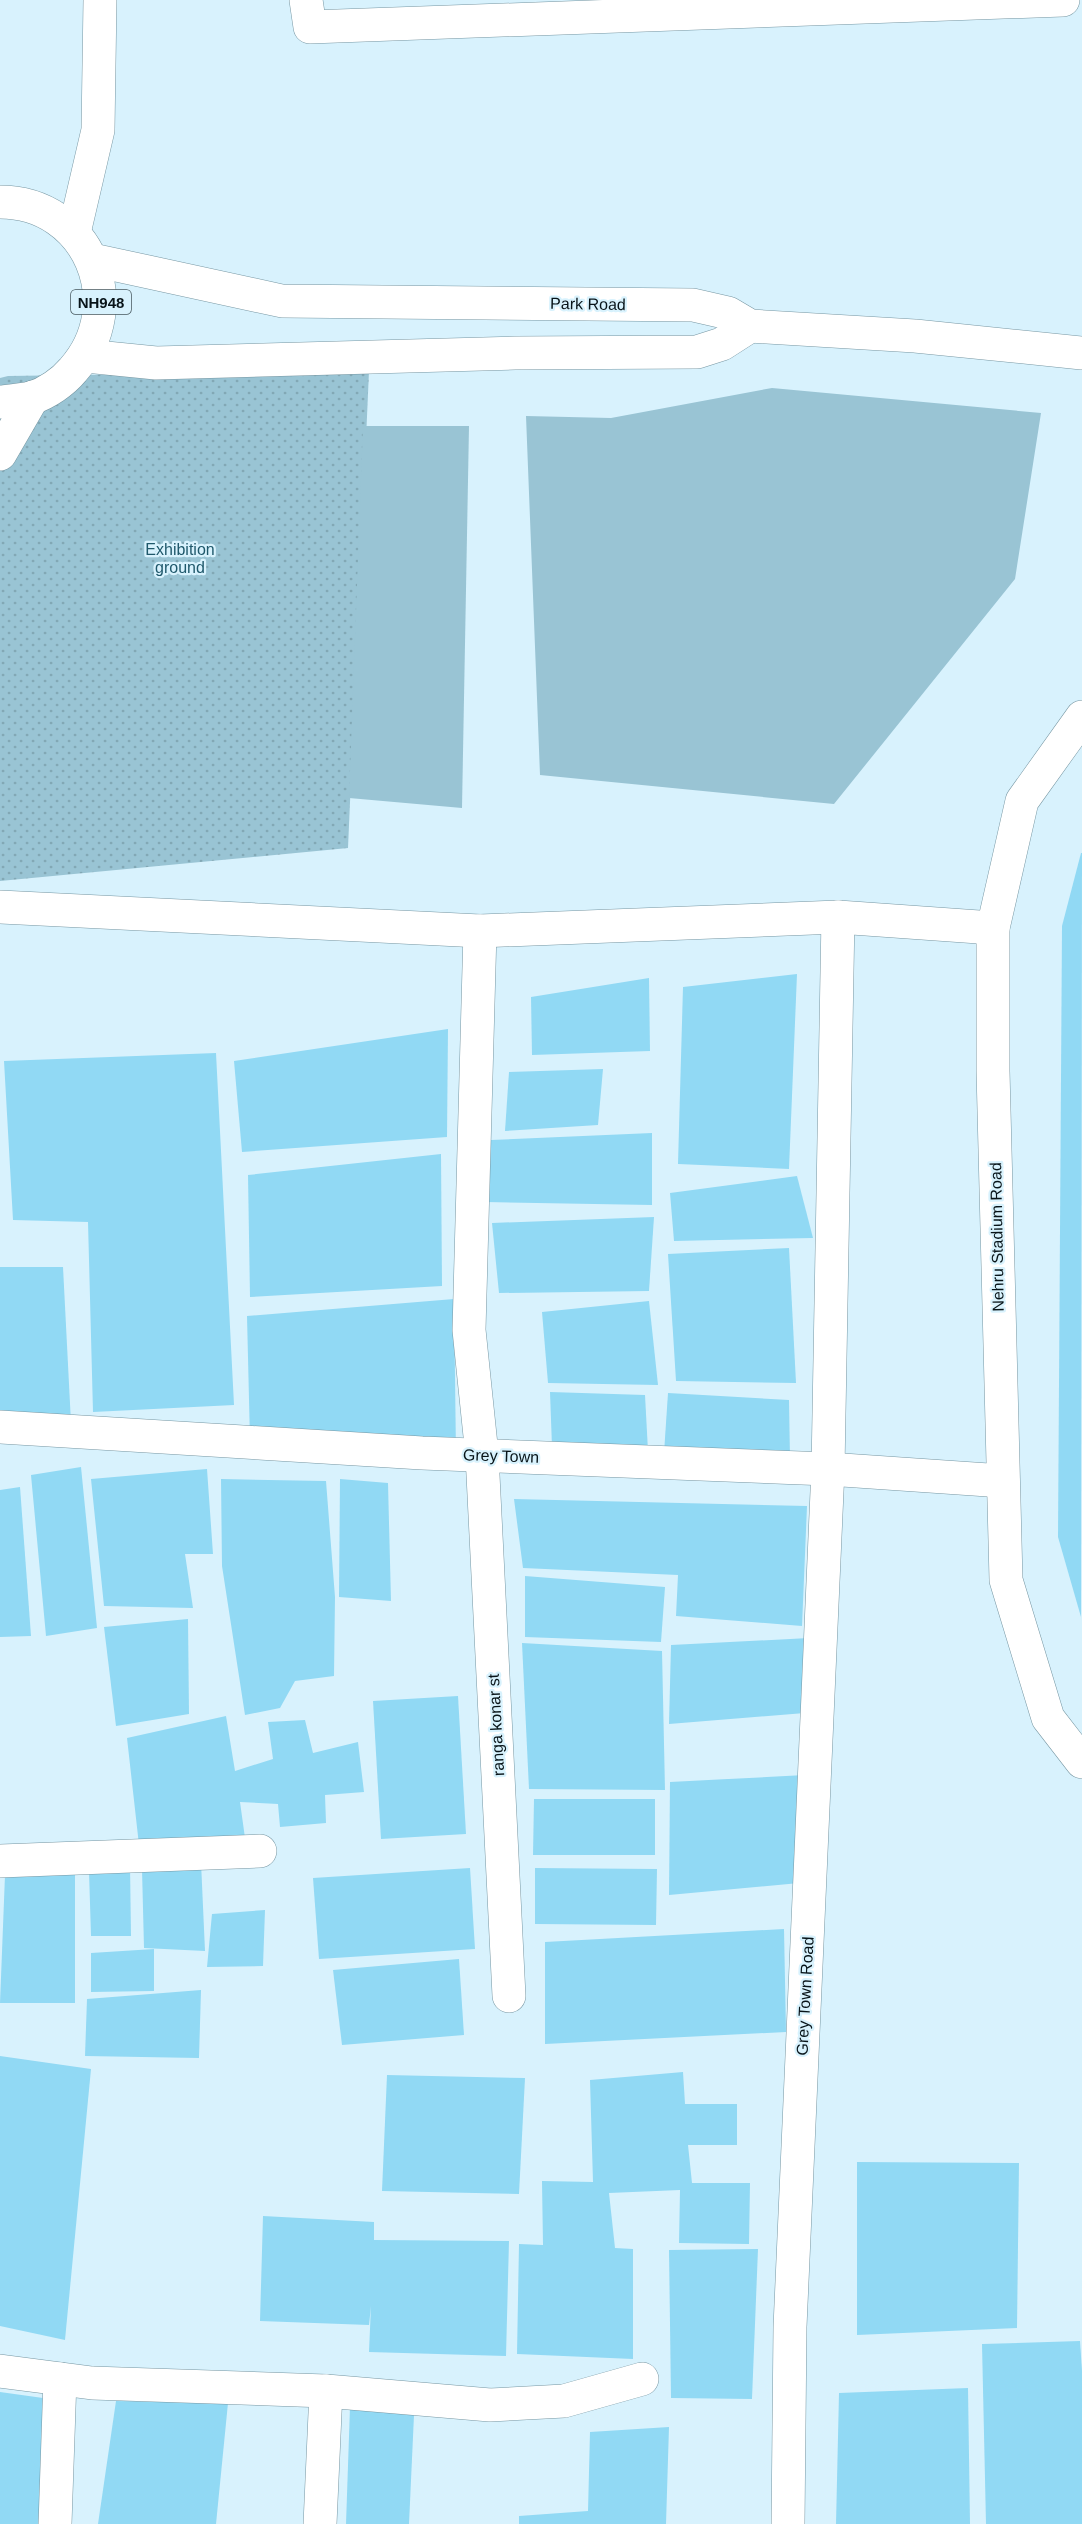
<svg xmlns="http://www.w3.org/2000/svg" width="1082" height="2524" font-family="Helvetica,sans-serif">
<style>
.park{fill:url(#park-dots)}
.pitch{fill:#99c4d4}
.building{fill:#91d9f4}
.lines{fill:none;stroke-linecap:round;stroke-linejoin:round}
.minor-casing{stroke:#7797a3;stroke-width:34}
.secondary-casing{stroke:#7797a3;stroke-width:34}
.trunk-casing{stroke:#7797a3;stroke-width:34}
.minor{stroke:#fff;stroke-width:33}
.secondary{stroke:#fff;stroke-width:33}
.trunk{stroke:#fff;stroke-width:33}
.labels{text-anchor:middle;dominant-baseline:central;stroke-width:4.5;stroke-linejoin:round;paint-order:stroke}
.shield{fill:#d8f2fd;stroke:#46575d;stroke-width:1.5}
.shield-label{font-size:15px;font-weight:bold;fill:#081419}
.street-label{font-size:16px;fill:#081419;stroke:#d8f2fd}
.park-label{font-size:16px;fill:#1f586b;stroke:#d8f2fd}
</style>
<defs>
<pattern id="park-dots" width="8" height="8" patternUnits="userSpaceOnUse" patternTransform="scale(1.5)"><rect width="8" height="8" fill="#99c4d4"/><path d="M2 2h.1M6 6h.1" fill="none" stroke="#82a8b5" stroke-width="1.8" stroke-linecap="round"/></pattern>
</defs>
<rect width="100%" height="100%" fill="#d8f2fd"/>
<path class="park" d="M369 371 348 848 0 881V378L8 376Z"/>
<g class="pitch">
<path d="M772 388 1041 413 1015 579 834 804 540 775 526 416 611 418Z"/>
<path d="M363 426H469L462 808 349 798Z"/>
</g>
<g class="building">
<path d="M1081 853H1082L1081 1617 1058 1537 1062 926Z"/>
<path d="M797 974 789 1169 678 1164 683 987Z"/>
<path d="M649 978 650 1051 532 1055 531 997Z"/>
<path d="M448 1029 447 1137 242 1152 234 1061Z"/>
<path d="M216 1053 234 1405 93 1412 88 1222 13 1220 4 1061Z"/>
<path d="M603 1069 598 1125 505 1131 509 1072Z"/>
<path d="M652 1133V1205L486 1202 491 1140Z"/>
<path d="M441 1154 442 1286 250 1297 248 1175Z"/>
<path d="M797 1176 813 1238 674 1241 670 1193Z"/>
<path d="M654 1217 649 1291 499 1293 492 1223Z"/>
<path d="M789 1248 796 1383 676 1381 668 1254Z"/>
<path d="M0 1267H63L71 1423 0 1419Z"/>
<path d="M454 1299 456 1454 250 1441 247 1316Z"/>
<path d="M649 1301 658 1385 548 1383 542 1312Z"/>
<path d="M550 1392 645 1395 648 1451 552 1447Z"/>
<path d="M668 1393 789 1400 790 1459 664 1453Z"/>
<path d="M81 1467 97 1628 46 1636 31 1475Z"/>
<path d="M207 1469 213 1554H185L193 1608 104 1606 91 1479Z"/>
<path d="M221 1479 326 1481 335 1597 334 1676 295 1681 280 1708 245 1715 222 1566Z"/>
<path d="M340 1479 388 1483 391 1601 339 1597Z"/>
<path d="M20 1487 31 1636 0 1637V1490Z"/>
<path d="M514 1499 807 1506 802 1626 676 1616 678 1575 523 1568Z"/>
<path d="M525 1576 665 1587 661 1642 525 1637Z"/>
<path d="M188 1619 189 1714 116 1726 104 1627Z"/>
<path d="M809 1638 817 1712 669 1724 671 1645Z"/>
<path d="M522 1643 662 1651 665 1790 529 1789Z"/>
<path d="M458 1696 466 1834 381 1839 373 1701Z"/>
<path d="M226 1716 235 1771 273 1759 268 1722 305 1720 313 1753 358 1742 364 1792 325 1795 326 1823 280 1827 278 1804 240 1802 245 1838 139 1845 127 1738Z"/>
<path d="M805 1775 810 1882 669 1895 670 1782Z"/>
<path d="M534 1799H655V1855H533Z"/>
<path d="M201 1862 205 1951 144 1948 142 1869Z"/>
<path d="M130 1865 131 1936H91L89 1871Z"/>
<path d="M75 1867V2003H0L5 1875Z"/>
<path d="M470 1868 475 1949 319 1959 313 1878Z"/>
<path d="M535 1868 657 1869 656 1925 535 1924Z"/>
<path d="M265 1910 263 1966 207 1967 212 1914Z"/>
<path d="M784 1929 786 2032 545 2044V1942Z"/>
<path d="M154 1949V1991L91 1992V1953Z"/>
<path d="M459 1959 464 2035 342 2045 333 1970Z"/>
<path d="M201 1990 199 2058 85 2056 87 1999Z"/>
<path d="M0 2056 91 2069 65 2340 0 2326Z"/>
<path d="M683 2072 685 2104H737V2145H688L692 2183H750L749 2244 679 2243 680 2190 609 2193 615 2248 633 2249V2359L517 2354 519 2244 543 2245 542 2181 593 2182 590 2080Z"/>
<path d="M387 2075 525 2078 519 2194 382 2191Z"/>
<path d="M857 2162 1019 2163 1017 2328 857 2335Z"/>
<path d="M263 2216 374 2222V2240L509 2241 506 2356 369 2352 371 2306 369 2325 260 2321Z"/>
<path d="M758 2249 752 2399 671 2398 669 2250Z"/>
<path d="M1080 2341 1082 2371V2524H986L982 2344Z"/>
<path d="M968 2388 970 2524H836L839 2393Z"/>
<path d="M0 2392 43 2398 40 2524H0Z"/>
<path d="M116 2401 228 2403 216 2524H98Z"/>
<path d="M350 2407 414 2415 409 2524H346Z"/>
<path d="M669 2427 666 2524H519V2516L588 2511 590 2432Z"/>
</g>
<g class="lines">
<g class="minor-casing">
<g id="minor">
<path d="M306 0 310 27 1063 0"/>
<path d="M1082 717 1022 801 993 928V1071L1006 1580 1048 1718 1082 1762"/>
<path d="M0 907 480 931 838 917 993 928"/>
<path d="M480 931 469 1330 482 1455 509 1996"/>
<path d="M0 1427 422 1453 828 1469 1003 1481"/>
<path d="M0 1861 260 1851"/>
<path d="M0 2371 92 2383 326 2391 490 2405 564 2401 642 2379"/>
<path d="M55 2524 60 2379"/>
<path d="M320 2524 326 2391"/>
<path d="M788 2524 790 2327 828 1469 838 917"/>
</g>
</g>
<g class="secondary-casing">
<g id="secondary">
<path d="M93 260 282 301 693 305 728 313 750 326 915 336 1082 353"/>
<path d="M86 356 156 363 515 353 697 352 722 344 750 326"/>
</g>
</g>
<g class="trunk-casing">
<g id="trunk">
<path d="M0 202C89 202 131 305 73 370 63 382 47 393 32 398 22 400 10 401 0 402"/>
<path d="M74 233 98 130 100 0"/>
<path d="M0 454 33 397"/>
</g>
</g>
<use href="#minor" class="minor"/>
<use href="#secondary" class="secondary"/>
<use href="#trunk" class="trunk"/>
</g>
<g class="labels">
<rect class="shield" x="71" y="290" width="60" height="24" rx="4.5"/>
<g class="shield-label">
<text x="101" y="302">NH948</text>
</g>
<g class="street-label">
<text transform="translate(588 304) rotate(1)">Park Road</text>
<text transform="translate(997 1237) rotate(-91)">Nehru Stadium Road</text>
<text transform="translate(501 1456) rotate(2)">Grey Town</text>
<text transform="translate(496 1725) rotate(-93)">ranga konar st</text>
<text transform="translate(805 1996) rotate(-87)">Grey Town Road</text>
</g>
<g class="park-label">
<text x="180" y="549">Exhibition<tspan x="180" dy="18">ground</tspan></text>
</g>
</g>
</svg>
